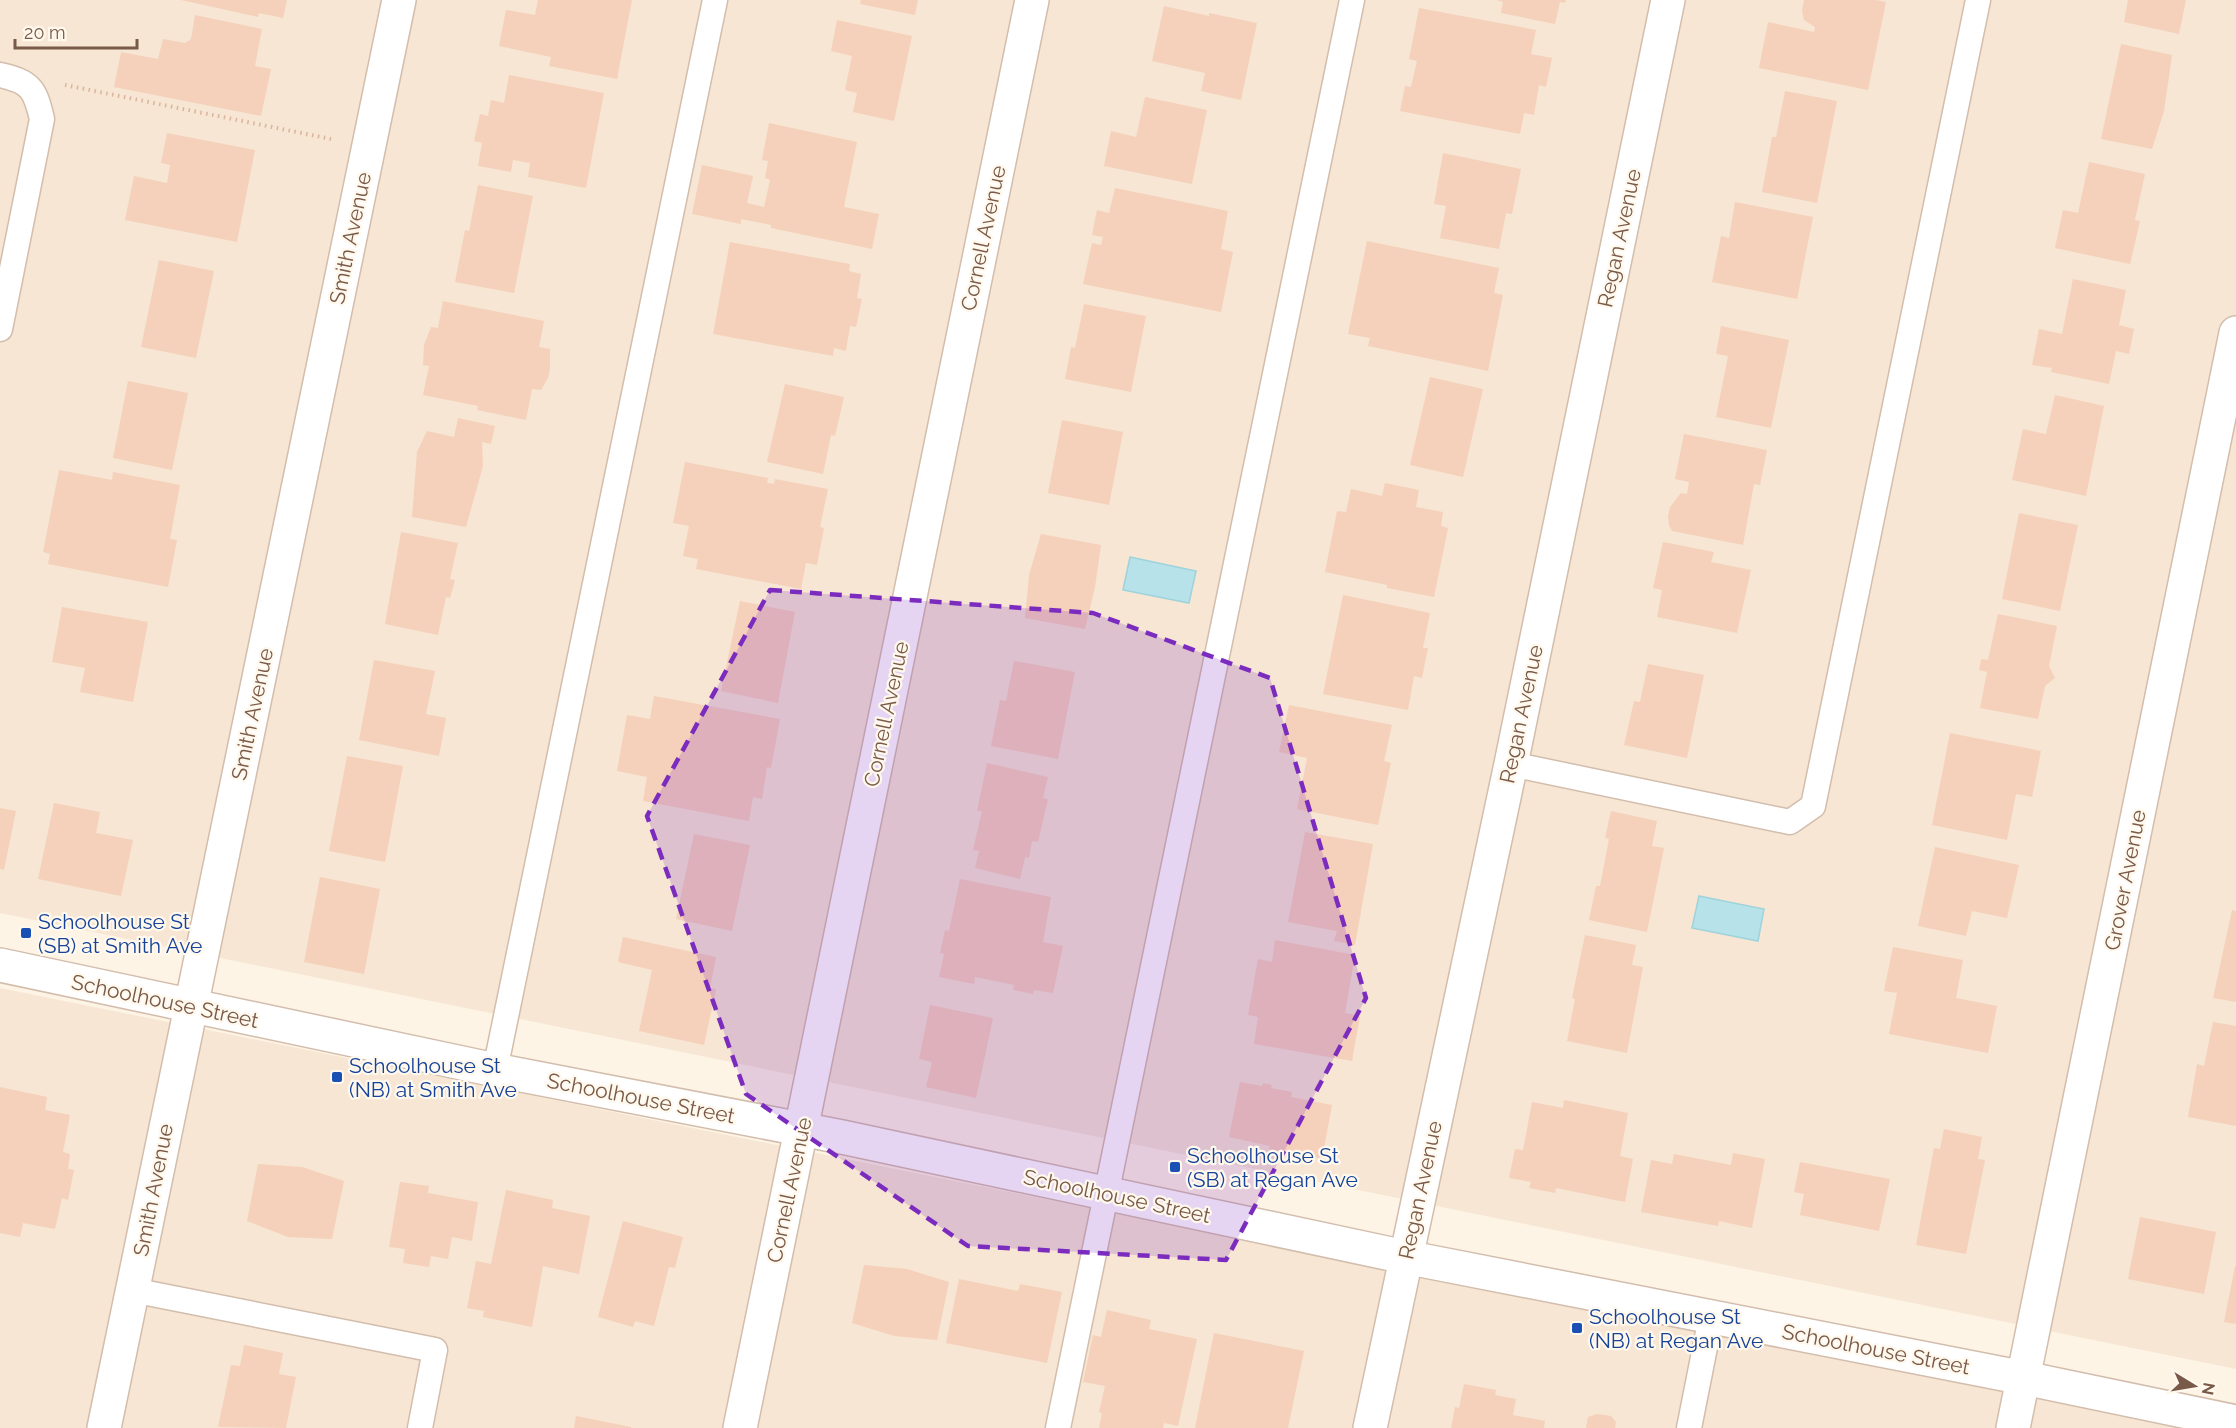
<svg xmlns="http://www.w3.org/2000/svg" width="2236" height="1428" font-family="Raleway,sans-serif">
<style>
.residential{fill:#f6e6d3}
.water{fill:#b8e2e9;stroke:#9dd3dc;stroke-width:1.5}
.building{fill:#f5d1bb}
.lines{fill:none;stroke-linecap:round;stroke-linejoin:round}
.service-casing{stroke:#d3bdac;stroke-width:27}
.minor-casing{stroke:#d3bdac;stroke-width:36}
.tertiary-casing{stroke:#d3bdac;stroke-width:36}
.path{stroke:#dbb49d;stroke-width:4;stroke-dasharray:1.5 4.5;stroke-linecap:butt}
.service{stroke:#fff;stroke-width:24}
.minor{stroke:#fff;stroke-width:33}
.tertiary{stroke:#fff;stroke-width:33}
.marked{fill:#7b2cbf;fill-opacity:0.2;stroke:#7b2cbf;stroke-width:4.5;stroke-dasharray:12 8;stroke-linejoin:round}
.transit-dot{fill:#1a4fb4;stroke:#fff8ed;stroke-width:2}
.labels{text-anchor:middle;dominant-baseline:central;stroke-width:4.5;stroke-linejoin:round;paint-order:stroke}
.street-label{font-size:21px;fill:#795948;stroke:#fff8ed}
.transit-label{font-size:21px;fill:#164399;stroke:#fff8ed;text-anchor:start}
</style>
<rect width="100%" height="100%" fill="#fef4e5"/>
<g class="residential">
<path d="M0 0H2236V1369L0 913Z"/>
<path d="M0 988 1455 1282 2198 1428H0Z"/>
</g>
<g class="water">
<path d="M1130 557 1196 571 1189 603 1123 590Z"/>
<path d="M1699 896 1764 909 1758 941 1692 928Z"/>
</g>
<g class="building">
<path d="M181 0H287L283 18 259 13 258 17Z"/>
<path d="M538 0H632L617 79 549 66 551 57 499 46 506 10 535 15Z"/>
<path d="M861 0H918L915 15 860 4Z"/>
<path d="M1496 0H1566L1565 3 1560 2 1555 24 1501 13 1503 2Z"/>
<path d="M1804 0H1876L1886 2 1868 90 1759 68 1768 22 1814 32 1815 27 1804 20 1802 11Z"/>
<path d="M2128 0H2186L2179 34 2124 22Z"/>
<path d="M1164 6 1209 16V13L1257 23 1241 100 1201 91 1205 73 1152 61Z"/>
<path d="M1419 8 1536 30 1531 54 1552 58 1546 87 1539 85 1534 115 1524 113 1520 134 1400 111 1405 86 1411 87 1417 61 1409 59Z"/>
<path d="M195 15 262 29 255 66 271 69 261 116 114 87 121 52 158 59 163 39 185 43 191 39Z"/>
<path d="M837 20 912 36 894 121 853 112 857 93 845 90 852 56 831 51Z"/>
<path d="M2121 44 2172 55 2164 111 2152 149 2101 139Z"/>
<path d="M509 75 604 93 586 188 528 177 530 163 513 160 511 172 478 166 482 143 474 141 480 114 488 116 491 100 504 103Z"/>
<path d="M1785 91 1837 101 1817 203 1762 192 1772 137H1776Z"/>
<path d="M1145 97 1207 110 1192 184 1104 166 1111 131 1136 137Z"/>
<path d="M769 123 857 142 844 207 879 214 872 249 771 228V225L741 219V224L692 214 702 165 753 176 747 203 764 207 770 180 765 178 768 161 762 160Z"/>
<path d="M167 133 255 150 237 242 125 220 134 176 167 183 170 165 161 163Z"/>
<path d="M1443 153 1521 169 1512 214 1506 213 1499 249 1440 238 1446 206 1434 204Z"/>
<path d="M2089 162 2145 174 2135 220 2140 221 2130 264 2055 248 2063 210 2078 213Z"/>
<path d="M478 185 533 196 514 293 455 282 465 230 469 231Z"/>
<path d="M1115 188 1228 211 1221 249 1233 252 1221 312 1083 284 1092 243 1101 245 1103 237 1092 235 1097 210 1109 213Z"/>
<path d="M1735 202 1813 217 1797 299 1712 282 1721 236 1729 238Z"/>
<path d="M1367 241 1499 268 1494 293 1503 295 1488 371 1368 346 1370 338 1348 334Z"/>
<path d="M730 242 850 264 849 271 861 274 857 298 862 299 856 327 850 326 846 351 834 348 833 356 713 334Z"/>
<path d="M159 260 214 271 196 358 141 347Z"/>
<path d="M2073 279 2126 290 2119 325 2134 329 2129 354 2116 351 2109 384 2051 372 2052 368 2032 365 2039 329 2062 334Z"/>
<path d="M443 301 544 321 539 347 550 349V369L548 378 541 390 532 389 526 420 477 410 478 406 423 395 429 366 423 365 424 345 431 327 438 328Z"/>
<path d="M1084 304 1146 316 1131 392 1065 379 1071 347 1075 348Z"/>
<path d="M1721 326 1789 340 1771 428 1716 417 1728 356 1716 354Z"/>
<path d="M1430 377 1483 389 1463 477 1410 465Z"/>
<path d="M128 381 188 393 172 470 113 458Z"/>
<path d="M785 384 844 397 835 436 831 435 823 474 767 462Z"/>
<path d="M2055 395 2104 406 2086 496 2012 480 2023 429 2046 434Z"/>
<path d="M458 418 495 426 491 444 482 442 483 466 466 527 412 517 417 452 427 431 454 437Z"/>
<path d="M1062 420 1123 432 1109 505 1048 493Z"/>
<path d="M1684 434 1767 450 1760 485 1754 484 1743 545 1672 531 1669 525 1668 516 1670 507 1681 493 1687 494 1689 482 1675 479Z"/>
<path d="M685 462 768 478 767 483 774 484 775 479 828 489 820 527 824 528 817 565 806 563 801 589 696 569 698 559 683 556 689 526 673 523Z"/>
<path d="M59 470 112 480 113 472 180 485 170 539 177 540 168 587 48 564 50 554 43 552Z"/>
<path d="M1385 483 1419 490 1416 507 1443 512 1441 526 1448 528 1434 597 1387 588V585L1325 572 1337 511 1346 512 1351 489 1382 496Z"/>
<path d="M2019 513 2078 525 2060 611 2002 599Z"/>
<path d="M401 532 458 543 450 579 455 580 450 598 446 597 438 635 385 624Z"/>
<path d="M1041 534 1101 545 1095 587 1085 629 1025 618 1029 575Z"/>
<path d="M1663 542 1714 552 1711 562 1751 570 1737 633 1657 617 1662 590 1653 588Z"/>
<path d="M1343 595 1430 613 1423 648H1428L1422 678 1414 676 1408 710 1323 694Z"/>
<path d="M740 601 795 612 778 703 721 691Z"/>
<path d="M62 607 148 622 133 702 80 692 85 668 52 662Z"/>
<path d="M1998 614 2057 626 2049 666 2055 678 2045 686 2038 719 1980 708 1987 672 1979 670 1981 659 1988 660Z"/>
<path d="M374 660 435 671 426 714 446 718 439 756 359 740Z"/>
<path d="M1014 661 1075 672 1058 759 991 746 1000 700 1006 701Z"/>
<path d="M1648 664 1704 675 1687 758 1624 745 1634 701 1640 702Z"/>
<path d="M654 696 780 719 771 768 767 767 762 799 753 797 749 821 643 801 647 777 617 771 627 715 650 719Z"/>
<path d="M1289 705 1392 725 1384 761 1391 763 1378 825 1297 809 1307 758 1279 752Z"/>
<path d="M1950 733 2041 751 2032 797 2016 794 2007 840 1932 825Z"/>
<path d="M347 756 403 766 385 862 329 851Z"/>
<path d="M987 763 1048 777 1043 798 1048 799 1038 842 1032 841 1029 858 1025 857 1020 879 975 868 979 851 973 850 982 811H977Z"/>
<path d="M54 803 100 812 96 833 133 840 121 896 38 879Z"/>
<path d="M0 808 16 811 4 870 0 869Z"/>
<path d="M1611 811 1657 821 1652 846 1664 848 1647 932 1589 920 1596 886H1600L1609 839 1605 838Z"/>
<path d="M1305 832 1373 844 1355 945 1334 941 1337 931 1288 922Z"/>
<path d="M694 834 750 845 732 931 676 919Z"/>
<path d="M1935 847 2019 865 2007 918 1972 911 1966 936 1918 926Z"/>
<path d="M320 877 380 889 364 974 304 962Z"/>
<path d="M960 879 1051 897 1043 942 1063 946 1053 993 1034 990 1033 994 1013 990 1014 985 975 977 974 984 939 977 944 954 940 953 945 930 949 931Z"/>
<path d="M2232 910 2236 911V1002L2213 998Z"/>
<path d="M1585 935 1636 945 1632 965 1643 967 1627 1053 1567 1041 1575 999 1572 998Z"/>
<path d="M623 937 716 957 710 988 716 989 704 1045 639 1031 652 970 618 962Z"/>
<path d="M1275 940 1355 955 1345 1013 1360 1016 1352 1061 1254 1044 1258 1017 1248 1015 1258 959 1272 962Z"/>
<path d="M1893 947 1963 960 1956 998 1997 1006 1988 1053 1889 1034 1897 993 1884 991Z"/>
<path d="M930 1005 993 1018 976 1098 926 1087 932 1062 919 1059Z"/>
<path d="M2213 1022 2236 1026V1126L2188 1117 2197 1064 2204 1066Z"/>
<path d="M1240 1082 1262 1086 1263 1083 1272 1085 1271 1088 1292 1092 1291 1097 1332 1105 1322 1159 1269 1149 1270 1146 1229 1137Z"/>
<path d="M0 1087 47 1097 45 1110 70 1115 63 1152 70 1154 68 1169 74 1170 68 1200 62 1198 55 1229 23 1223 20 1237 0 1233Z"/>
<path d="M1564 1100 1628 1113 1620 1156 1633 1159 1625 1202 1556 1188 1555 1193 1529 1188 1531 1182 1509 1178 1515 1149 1523 1150 1532 1102 1563 1108Z"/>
<path d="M1944 1129 1982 1137 1978 1159 1985 1160 1966 1254 1916 1245 1934 1148 1940 1149Z"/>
<path d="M1733 1153 1765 1159 1752 1228 1719 1221 1718 1226 1641 1212 1651 1160 1672 1164 1674 1154 1731 1165Z"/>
<path d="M1800 1162 1890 1179 1879 1231 1800 1215 1804 1194 1794 1192Z"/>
<path d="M258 1164 302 1167 344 1181 332 1239 288 1237 247 1221Z"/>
<path d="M400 1182 429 1186 428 1193 478 1202 472 1241 452 1237 448 1259 431 1256 429 1267 403 1263 405 1249 389 1247Z"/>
<path d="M506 1190 553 1200 552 1208 590 1216 579 1274 543 1266 532 1327 483 1317 484 1311 467 1308 476 1261 491 1264Z"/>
<path d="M2140 1217 2216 1232 2204 1294 2128 1279Z"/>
<path d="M623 1221 683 1237 675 1268 669 1267 654 1326 635 1321 633 1327 598 1317Z"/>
<path d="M864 1265 907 1269 949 1282 937 1340 894 1336 852 1323Z"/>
<path d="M2235 1266H2236V1324L2224 1322Z"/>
<path d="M959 1279 1018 1291 1020 1284 1062 1292 1047 1363 946 1343Z"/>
<path d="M1107 1310 1151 1320 1149 1329 1197 1339 1178 1426 1164 1423 1163 1428H1099L1102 1413 1099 1412 1105 1386 1083 1382 1093 1335 1101 1337Z"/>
<path d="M1214 1333 1304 1351 1288 1428H1195Z"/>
<path d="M244 1345 283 1353 279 1374 296 1377 286 1428 218 1427 231 1365 240 1366Z"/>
<path d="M1464 1384 1496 1390 1495 1395 1516 1399 1513 1415 1545 1421 1544 1428H1451L1455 1407 1459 1408Z"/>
<path d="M1597 1414 1611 1416 1616 1422 1615 1428H1586L1588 1417Z"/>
<path d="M576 1416 631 1427V1428H574Z"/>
</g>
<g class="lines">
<g class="service-casing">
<g id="service">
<path d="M0 75C31 82 35 89 42 119L0 329"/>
<path d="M1511 764 1790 822 1813 806 1978 0"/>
<path d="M495 1070 715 0"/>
<path d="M132 1290 435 1350 420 1428"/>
<path d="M1058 1428 1352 0"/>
<path d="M1689 1428 1711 1317"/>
</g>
</g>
<g class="minor-casing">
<g id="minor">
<path d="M104 1428 399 0"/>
<path d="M740 1428 1032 0"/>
<path d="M1370 1428 1511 764 1668 0"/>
<path d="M2013 1428 2236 333"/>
</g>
</g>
<g class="tertiary-casing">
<path id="tertiary" d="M0 965 495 1070 842 1137 1405 1257 2024 1378 2236 1422"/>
</g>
<path class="path" d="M65 85 331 139"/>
<use href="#service" class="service"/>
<use href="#minor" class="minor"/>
<use href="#tertiary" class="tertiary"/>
</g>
<path class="marked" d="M770 590 1093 613 1270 678 1366 998 1226 1260 968 1246 746 1094 647 816Z"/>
<g class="transit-dot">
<rect x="20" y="927" width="12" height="12" rx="3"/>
<rect x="331" y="1071" width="12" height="12" rx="3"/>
<rect x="1169" y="1161" width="12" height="12" rx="3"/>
<rect x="1571" y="1322" width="12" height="12" rx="3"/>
</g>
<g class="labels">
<g class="street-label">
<text transform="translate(350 238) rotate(-78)">Smith Avenue</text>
<text transform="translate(983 238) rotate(-78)">Cornell Avenue</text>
<text transform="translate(1619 238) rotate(-78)">Regan Avenue</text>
<text transform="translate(252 714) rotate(-78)">Smith Avenue</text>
<text transform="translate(886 714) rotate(-78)">Cornell Avenue</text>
<text transform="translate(1521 714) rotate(-78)">Regan Avenue</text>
<text transform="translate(2125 880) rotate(-79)">Grover Avenue</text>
<text transform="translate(165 1001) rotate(12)">Schoolhouse Street</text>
<text transform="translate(641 1098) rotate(11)">Schoolhouse Street</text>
<text transform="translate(153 1190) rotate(-79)">Smith Avenue</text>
<text transform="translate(789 1190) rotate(-78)">Cornell Avenue</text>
<text transform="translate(1420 1190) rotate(-78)">Regan Avenue</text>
<text transform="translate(1117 1196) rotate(12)">Schoolhouse Street</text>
<text transform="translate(1876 1349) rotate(11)">Schoolhouse Street</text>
</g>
<g class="transit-label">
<text x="38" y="921">Schoolhouse St<tspan x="38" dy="24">(SB) at Smith Ave</tspan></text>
<text x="349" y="1065">Schoolhouse St<tspan x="349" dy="24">(NB) at Smith Ave</tspan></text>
<text x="1187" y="1155">Schoolhouse St<tspan x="1187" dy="24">(SB) at Regan Ave</tspan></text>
<text x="1589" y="1316">Schoolhouse St<tspan x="1589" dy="24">(NB) at Regan Ave</tspan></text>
</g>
</g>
<g transform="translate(2194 1386) rotate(101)" stroke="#fff8ed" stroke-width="4.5" paint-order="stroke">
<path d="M0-4.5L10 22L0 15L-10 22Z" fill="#795948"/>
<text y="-9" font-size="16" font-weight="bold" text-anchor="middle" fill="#795948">N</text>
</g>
<path d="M15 39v9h122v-9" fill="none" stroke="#795948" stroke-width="3"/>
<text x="24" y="39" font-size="18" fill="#795948" stroke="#fff8ed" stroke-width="4.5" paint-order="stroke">20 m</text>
</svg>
